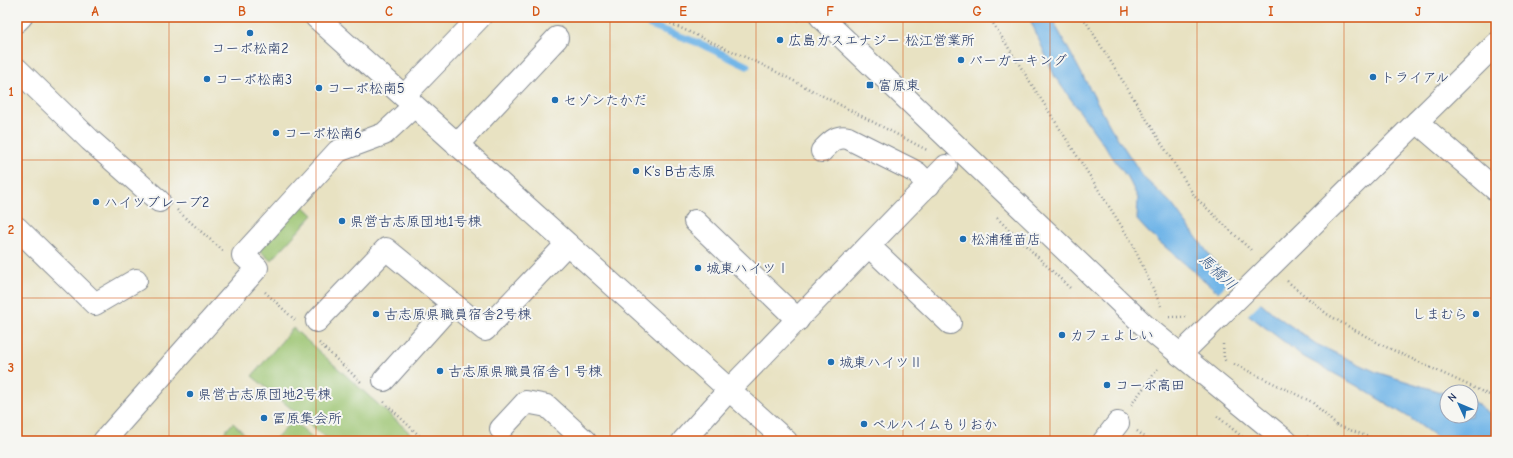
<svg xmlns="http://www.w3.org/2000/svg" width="1513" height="458" font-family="'Comic Neue','Klee One',sans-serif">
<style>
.green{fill:#9cc572;stroke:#5c7a68}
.water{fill:#72b6e8;stroke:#4672a3}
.pier{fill:#e8e2c2}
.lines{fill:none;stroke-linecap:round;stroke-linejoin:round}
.stream{stroke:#72b6e8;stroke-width:7}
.minor-casing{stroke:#828890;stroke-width:24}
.path{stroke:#828890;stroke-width:2.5;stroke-dasharray:1 3;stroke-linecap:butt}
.minor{stroke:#fff;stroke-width:22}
.grid{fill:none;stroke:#d45514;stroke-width:1;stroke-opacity:0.55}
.poi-dot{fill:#1f6fb2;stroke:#f6f6f2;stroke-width:1.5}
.labels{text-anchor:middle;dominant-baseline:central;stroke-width:4;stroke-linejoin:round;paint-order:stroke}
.poi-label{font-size:14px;fill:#1b2f5e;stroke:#f6f6f2;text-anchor:start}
.water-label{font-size:15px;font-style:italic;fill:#355887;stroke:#f6f6f2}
.neatline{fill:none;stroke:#d45514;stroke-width:1.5}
.grid-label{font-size:13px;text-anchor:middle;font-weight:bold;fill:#d45514}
</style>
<rect width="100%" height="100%" fill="#f6f6f2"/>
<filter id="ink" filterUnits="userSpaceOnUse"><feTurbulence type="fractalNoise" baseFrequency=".025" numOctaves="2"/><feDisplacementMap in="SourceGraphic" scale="8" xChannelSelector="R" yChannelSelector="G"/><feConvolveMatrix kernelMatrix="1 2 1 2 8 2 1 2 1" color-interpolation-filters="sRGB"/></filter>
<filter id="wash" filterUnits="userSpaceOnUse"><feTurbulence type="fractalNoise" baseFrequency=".012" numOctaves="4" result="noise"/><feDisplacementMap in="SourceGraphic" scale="16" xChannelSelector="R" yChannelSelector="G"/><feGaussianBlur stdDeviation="0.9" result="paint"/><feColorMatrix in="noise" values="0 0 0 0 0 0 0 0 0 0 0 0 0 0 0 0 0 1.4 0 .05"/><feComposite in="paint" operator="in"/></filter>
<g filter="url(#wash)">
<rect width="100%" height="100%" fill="#e8e2c2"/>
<g class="green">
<path d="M298 201 313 215 271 261 256 247Z"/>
<path d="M293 328 419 441H330L252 376Z"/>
<path d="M293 420 316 441H273Z"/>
<path d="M233 423 252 441H216Z"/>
</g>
<path class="water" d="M1029 17H1051L1111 128 1144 178 1171 203 1217 265 1274 314 1316 344 1376 372 1447 394V416H1471V401L1474 402 1496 418V441H1442L1410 418 1359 387 1304 357 1212 287 1149 233 1137 220 1138 198 1129 180 1055 77Z"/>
<path class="pier" d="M1234 276 1262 301 1247 316 1217 294Z"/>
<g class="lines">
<path class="stream" d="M636 17 650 25 701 44 747 66"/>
</g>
</g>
<g filter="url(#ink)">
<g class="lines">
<g class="minor-casing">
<g id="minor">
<path d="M316 17 786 441"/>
<path d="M821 17 1144 325 1286 441"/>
<path d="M17 21 21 17"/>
<path d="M17 69 90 140 159 201"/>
<path d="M404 96 480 17"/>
<path d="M1417 122 1496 190"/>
<path d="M457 145 557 38"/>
<path d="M822 151C830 143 836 135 848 138L910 169 917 173 929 185"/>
<path d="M695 221 798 320"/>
<path d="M17 228 95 304 136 280"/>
<path d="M869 246 950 323"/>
<path d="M317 321 386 249 485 330 567 244"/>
<path d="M1180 355 1496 44"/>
<path d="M384 380 452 304"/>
<path d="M501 429 526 402 547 406 585 441"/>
<path d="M104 441 257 268 243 255 338 151 384 134 414 106"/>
<path d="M683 441 729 390 946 166"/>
<path d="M1104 441 1118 423"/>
</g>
</g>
<g class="path">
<path d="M656 17 765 66 927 150"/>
<path d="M795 17 799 21"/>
<path d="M989 17 1131 241 1161 306"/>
<path d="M1083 17 1195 197 1253 252"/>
<path d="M177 210 223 251"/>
<path d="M997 218 1071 289"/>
<path d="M1287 281 1327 314 1342 323 1382 345 1496 398"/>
<path d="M265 292 295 320"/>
<path d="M1169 317H1186"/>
<path d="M319 343 362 383"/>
<path d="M1223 344 1224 358 1226 362"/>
<path d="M1234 364 1312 402 1336 425 1380 441"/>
<path d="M384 402 425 441"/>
<path d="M1131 405 1159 367"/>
<path d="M1217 416 1247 441"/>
<path d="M1137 431 1150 441"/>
<path d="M1307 436 1313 441"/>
</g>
<use href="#minor" class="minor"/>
</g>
</g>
<path class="grid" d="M169 17V441M316 17V441M463 17V441M610 17V441M756 17V441M903 17V441M1050 17V441M1197 17V441M1344 17V441M17 160H1496M17 298H1496"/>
<g class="poi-dot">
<circle cx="250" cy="33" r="4"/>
<circle cx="780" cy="40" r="4"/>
<circle cx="961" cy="60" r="4"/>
<circle cx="1373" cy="77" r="4"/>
<circle cx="207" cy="79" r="4"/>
<rect x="866" y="81" width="8" height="8" rx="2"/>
<circle cx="319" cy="88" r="4"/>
<circle cx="555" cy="100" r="4"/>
<circle cx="276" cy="133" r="4"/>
<circle cx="636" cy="171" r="4"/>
<circle cx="96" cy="202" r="4"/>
<circle cx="342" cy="221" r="4"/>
<circle cx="963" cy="239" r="4"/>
<circle cx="698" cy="268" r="4"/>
<circle cx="376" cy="314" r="4"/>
<circle cx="1476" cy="314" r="4"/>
<circle cx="1062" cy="335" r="4"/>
<circle cx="831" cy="362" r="4"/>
<circle cx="440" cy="371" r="4"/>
<circle cx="1107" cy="385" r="4"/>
<circle cx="190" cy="394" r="4"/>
<circle cx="264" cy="418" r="4"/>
<circle cx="864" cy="424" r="4"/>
</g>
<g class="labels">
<g class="poi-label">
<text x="788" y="40">広島ガスエナジー 松江営業所</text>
<text x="250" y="48" text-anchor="middle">コーポ松南2</text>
<text x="969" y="60">バーガーキング</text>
<text x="1381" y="77">トライアル</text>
<text x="215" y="79">コーポ松南3</text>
<text x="878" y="85">富原東</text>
<text x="327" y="88">コーポ松南5</text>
<text x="563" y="100">セゾンたかだ</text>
<text x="284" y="133">コーポ松南6</text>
<text x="644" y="171">K‘s B古志原</text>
<text x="104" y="202">ハイツブレーブ2</text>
<text x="350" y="221">県営古志原団地1号棟</text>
<text x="971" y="239">松浦種苗店</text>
<text x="706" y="268">城東ハイツⅠ</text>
<text x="384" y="314">古志原県職員宿舎2号棟</text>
<text x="1468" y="314" text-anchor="end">しまむら</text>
<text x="1070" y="335">カフェよしい</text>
<text x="839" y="362">城東ハイツⅡ</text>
<text x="448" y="371">古志原県職員宿舎１号棟</text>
<text x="1115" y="385">コーポ高田</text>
<text x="198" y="394">県営古志原団地2号棟</text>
<text x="272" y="418">冨原集会所</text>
<text x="872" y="424">ベルハイムもりおか</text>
</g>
<g class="water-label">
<text transform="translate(1218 272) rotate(43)">馬橋川</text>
</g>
</g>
<rect width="1513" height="458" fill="none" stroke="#f6f6f2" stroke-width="44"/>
<g transform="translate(1459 404) rotate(314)"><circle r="19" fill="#f6f6f2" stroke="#9ea6b7"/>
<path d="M0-3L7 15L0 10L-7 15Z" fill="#1f6fb2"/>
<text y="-6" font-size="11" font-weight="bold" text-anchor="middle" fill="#1b2f5e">N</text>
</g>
<rect x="22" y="22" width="1469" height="414" class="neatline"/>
<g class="grid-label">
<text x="95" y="16">A</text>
<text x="242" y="16">B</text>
<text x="389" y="16">C</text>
<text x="536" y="16">D</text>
<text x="683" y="16">E</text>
<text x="830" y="16">F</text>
<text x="977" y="16">G</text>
<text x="1124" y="16">H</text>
<text x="1271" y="16">I</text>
<text x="1418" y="16">J</text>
<text x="11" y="96">1</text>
<text x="11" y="234">2</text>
<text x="11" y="372">3</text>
</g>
</svg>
